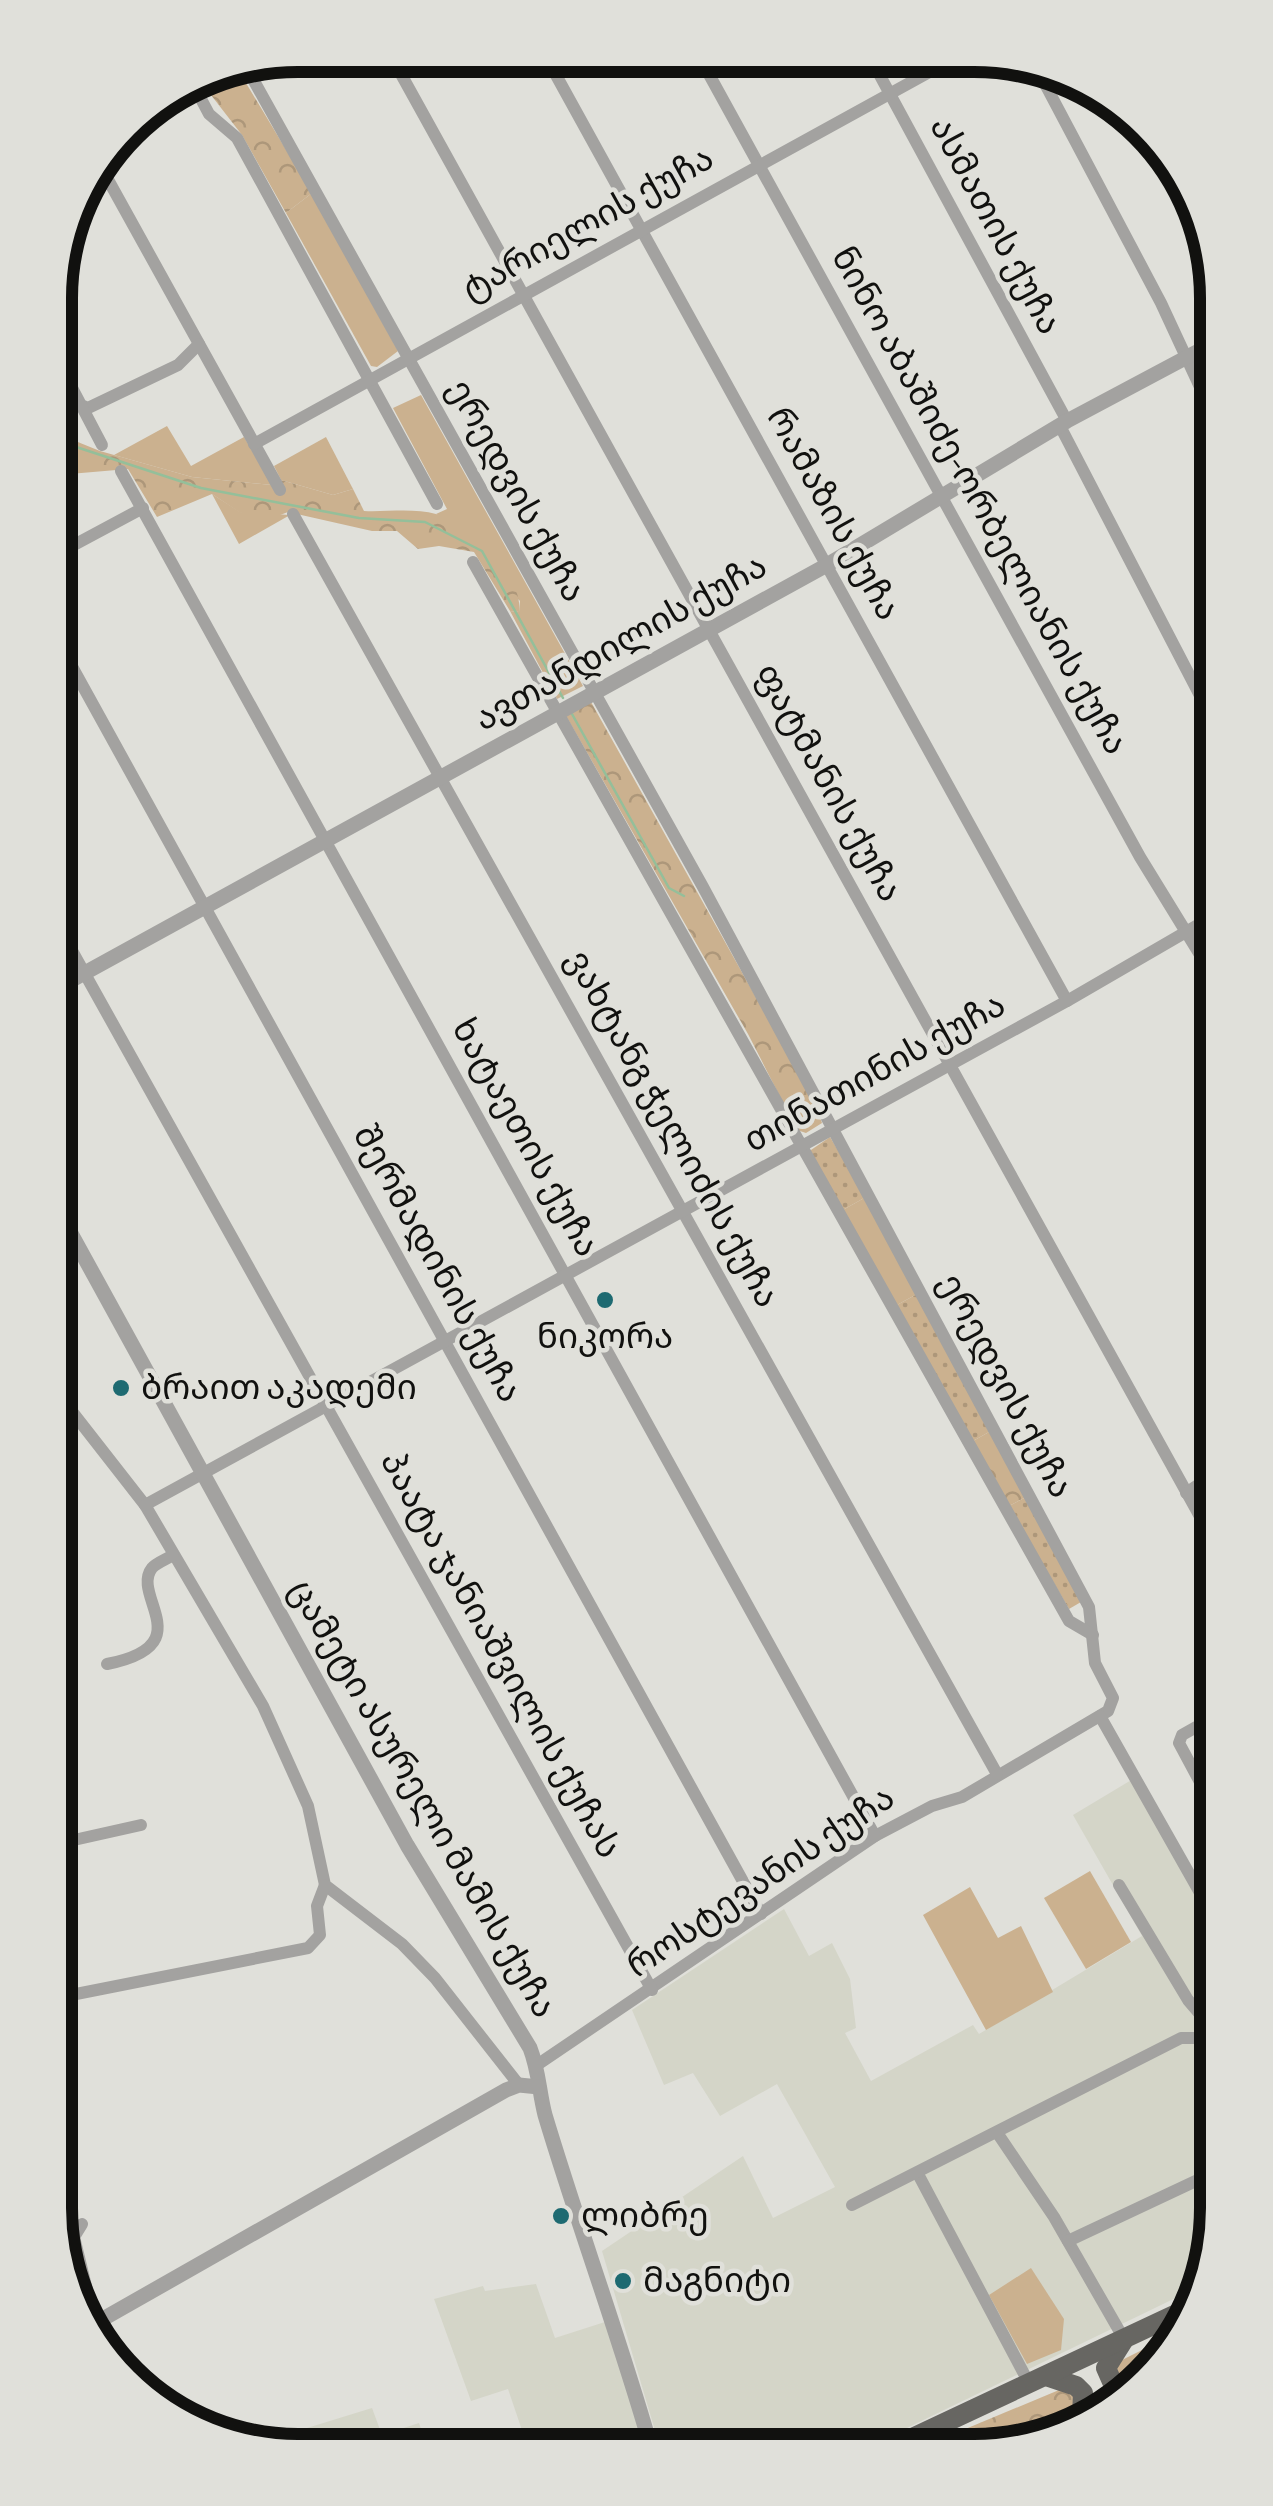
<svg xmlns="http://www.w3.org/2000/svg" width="1273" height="2506" font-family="'Alegreya Sans','Noto Sans Georgian',sans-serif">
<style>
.built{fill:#d4d5c8}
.grass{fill:#cbb18f}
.forest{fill:url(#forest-crowns)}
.park{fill:url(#park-dots)}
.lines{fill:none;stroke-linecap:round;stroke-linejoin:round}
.stream{stroke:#94bf9a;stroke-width:2.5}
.minor{stroke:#a3a2a0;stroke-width:12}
.tertiary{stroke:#a3a2a0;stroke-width:15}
.trunk{stroke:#676662;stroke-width:20}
.poi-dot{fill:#1e6a71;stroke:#e0e0da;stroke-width:4}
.labels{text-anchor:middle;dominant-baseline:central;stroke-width:9;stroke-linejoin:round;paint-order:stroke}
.street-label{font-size:35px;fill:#11110f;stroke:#e0e0da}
.poi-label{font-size:35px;fill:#11110f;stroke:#e0e0da;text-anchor:start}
.rim{fill:none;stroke:#11110f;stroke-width:12}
</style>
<defs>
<pattern id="forest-crowns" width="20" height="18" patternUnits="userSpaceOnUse" patternTransform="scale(2.5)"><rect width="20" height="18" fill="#cbb18f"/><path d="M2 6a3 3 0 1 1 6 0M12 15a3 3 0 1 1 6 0" fill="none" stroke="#ad977a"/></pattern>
<pattern id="park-dots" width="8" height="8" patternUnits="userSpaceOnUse" patternTransform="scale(2.5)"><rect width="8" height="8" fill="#cbb18f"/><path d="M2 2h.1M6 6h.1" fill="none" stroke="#ad977a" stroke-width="1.8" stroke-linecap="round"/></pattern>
</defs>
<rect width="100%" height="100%" fill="#e0e0da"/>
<g class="built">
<path d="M1133 1779 1216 1929 1217 2224 1192 2290 880 2441 659 2444 602 2251 743 2156 773 2218 835 2187 777 2084 720 2116 693 2073 664 2085 632 2010 784 1909 809 1956 832 1943 850 1979 856 2028 845 2033 871 2081 973 2025 979 2034 1142 1936 1073 1815Z"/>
<path d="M536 2284 555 2338 608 2321 645 2444 527 2445 508 2389 471 2401 434 2299 483 2286 485 2291Z"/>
<path d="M372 2408 382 2435 419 2423 427 2447 266 2449 255 2444Z"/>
</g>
<g class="grass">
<path d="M312 193 398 351 377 367 371 366 286 213Z"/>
<path d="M421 395 583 686 557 699 510 611 519 612 520 601 450 523 436 514 447 509 393 408Z"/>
<path d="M167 426 191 466 244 437 272 485 192 477 114 455Z"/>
<path d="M326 437 353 489 333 495 281 480 274 466Z"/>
<path d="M212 494 240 512 290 515 239 544Z"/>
<path d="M866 1197 917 1294 897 1305 841 1211Z"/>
<path d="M1090 1871 1131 1942 1086 1969 1044 1898Z"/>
<path d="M970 1887 998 1938 1021 1926 1053 1992 986 2030 923 1915Z"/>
<path d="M1031 2268 1064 2319 1061 2350 1027 2364 989 2295Z"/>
</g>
<g class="forest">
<path d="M237 68 312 193 286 213 242 135 204 86Z"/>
<path d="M58 434 100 451 192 477 272 485 281 480 333 495 353 489 364 511C386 512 415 508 436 514 469 525 524 576 519 612L510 611 474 552 439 546 418 549 397 531H372L288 512 267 520 239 512 212 494 157 517 128 469 58 475Z"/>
<path d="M591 702 815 1103 822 1123 806 1133 797 1130 748 1034 565 714Z"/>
<path d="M989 1432 1026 1497 1009 1506 973 1441Z"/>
<path d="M1176 2333 1167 2356 1123 2388 1115 2368 1120 2361Z"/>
<path d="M1059 2390 1069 2392 1076 2399 1069 2414 1015 2439 939 2440Z"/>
</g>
<g class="park">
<path d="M830 1137 866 1197 841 1211 808 1152Z"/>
<path d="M917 1294 989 1432 973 1441 897 1305Z"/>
<path d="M1026 1497 1081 1602 1069 1609 1009 1506Z"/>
</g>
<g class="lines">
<g class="stream">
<path d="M58 441 201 488 359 518 425 522 482 551 563 698"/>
<path d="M572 714 669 888 684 896"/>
</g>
<g class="minor">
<path d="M391 56 1213 1540"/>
<path d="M546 57 1067 1001"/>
<path d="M700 58 1140 857 1210 971"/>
<path d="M871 59 1067 421"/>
<path d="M1036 67 1161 303 1206 400"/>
<path d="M254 81 703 887 1089 1607 1095 1663 1113 1698 1108 1711 962 1797 932 1806 875 1836 537 2065"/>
<path d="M192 82 209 114 237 138 437 504"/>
<path d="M101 167 280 490"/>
<path d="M58 361 81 405 88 408 178 365 199 344"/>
<path d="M81 405 102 445"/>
<path d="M1060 426 1208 711"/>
<path d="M254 444 953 59"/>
<path d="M121 471 875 1836"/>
<path d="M293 514 997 1774"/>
<path d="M59 553 143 508"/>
<path d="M473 562 1069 1621 1093 1635"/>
<path d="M59 643 761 1914"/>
<path d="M61 931 652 1990"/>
<path d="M63 1400 145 1505 263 1706 308 1806 325 1885 402 1944 435 1978 519 2085"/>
<path d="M1186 1493 1213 1475"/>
<path d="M145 1505 1067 1001 1210 918"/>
<path d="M107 1664C202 1645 130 1596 152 1568 156 1563 167 1559 173 1555"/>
<path d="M1100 1716 1216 1921"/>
<path d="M1214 1717 1182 1735 1179 1743 1215 1810"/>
<path d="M65 1842 141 1825"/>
<path d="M1119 1885 1188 2000 1216 2033"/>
<path d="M66 1996 308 1948 320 1935 317 1906 325 1885"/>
<path d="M998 2134 1054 2217 1124 2339"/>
<path d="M918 2174 1030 2385"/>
<path d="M852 2205 1181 2038H1216"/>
<path d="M82 2224 74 2237 95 2323"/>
<path d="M1068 2241 1217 2171"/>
</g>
<g class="tertiary">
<path d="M61 986 827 565 1067 421 1206 347"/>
<path d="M62 1217 407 1845 530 2048C539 2071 539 2092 545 2115 578 2225 618 2333 650 2444"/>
<path d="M94 2324 506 2090 519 2085 539 2087"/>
</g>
<g class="trunk">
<path d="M1049 2377 1076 2386 1083 2393 1082 2417"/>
<path d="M1117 2393 1106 2368 1123 2341"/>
<path d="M908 2440 1185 2310"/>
</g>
</g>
<g class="poi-dot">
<circle cx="605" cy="1300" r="10"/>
<circle cx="121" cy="1388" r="10"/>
<circle cx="561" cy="2216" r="10"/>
<circle cx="623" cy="2281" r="10"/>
</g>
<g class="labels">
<g class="street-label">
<text transform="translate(588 224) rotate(-29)">ტარიელის ქუჩა</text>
<text transform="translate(995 226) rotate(62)">ასმათის ქუჩა</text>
<text transform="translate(516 491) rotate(61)">ერედვის ქუჩა</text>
<text transform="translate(979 501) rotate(61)">ნინო აბაშიძე-ორბელიანის ქუჩა</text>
<text transform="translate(833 514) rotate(61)">რამაზის ქუჩა</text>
<text transform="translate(621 643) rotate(-29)">ავთანდილის ქუჩა</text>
<text transform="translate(828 783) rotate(61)">ფატმანის ქუჩა</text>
<text transform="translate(875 1073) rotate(-29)">თინათინის ქუჩა</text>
<text transform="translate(672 1129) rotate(61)">ვახტანგ ჭელიძის ქუჩა</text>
<text transform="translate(525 1138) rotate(61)">ხატაეთის ქუჩა</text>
<text transform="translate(437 1264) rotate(61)">შერმადინის ქუჩა</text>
<text transform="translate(1005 1386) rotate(62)">ერედვის ქუჩა</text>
<text transform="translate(500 1655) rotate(61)">პაატა ჯანიაშვილის ქუჩას</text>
<text transform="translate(422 1799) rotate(60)">ცამეტი ასურელი მამის ქუჩა</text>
<text transform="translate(761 1882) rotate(-34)">როსტევანის ქუჩა</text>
</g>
<g class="poi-label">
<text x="605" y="1337" text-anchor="middle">ნიკორა</text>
<text x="141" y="1388">ბრაით აკადემი</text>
<text x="581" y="2216">ლიბრე</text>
<text x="643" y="2281">მაგნიტი</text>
</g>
</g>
<path d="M0 0H1273V2506H0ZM298 72H974A226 226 0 0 1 1200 298V2208A226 226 0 0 1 974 2434H298A226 226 0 0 1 72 2208V298A226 226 0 0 1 298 72Z" fill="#e0e0da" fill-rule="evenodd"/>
<path class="rim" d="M298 72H974A226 226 0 0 1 1200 298V2208A226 226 0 0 1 974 2434H298A226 226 0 0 1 72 2208V298A226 226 0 0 1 298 72Z"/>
</svg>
